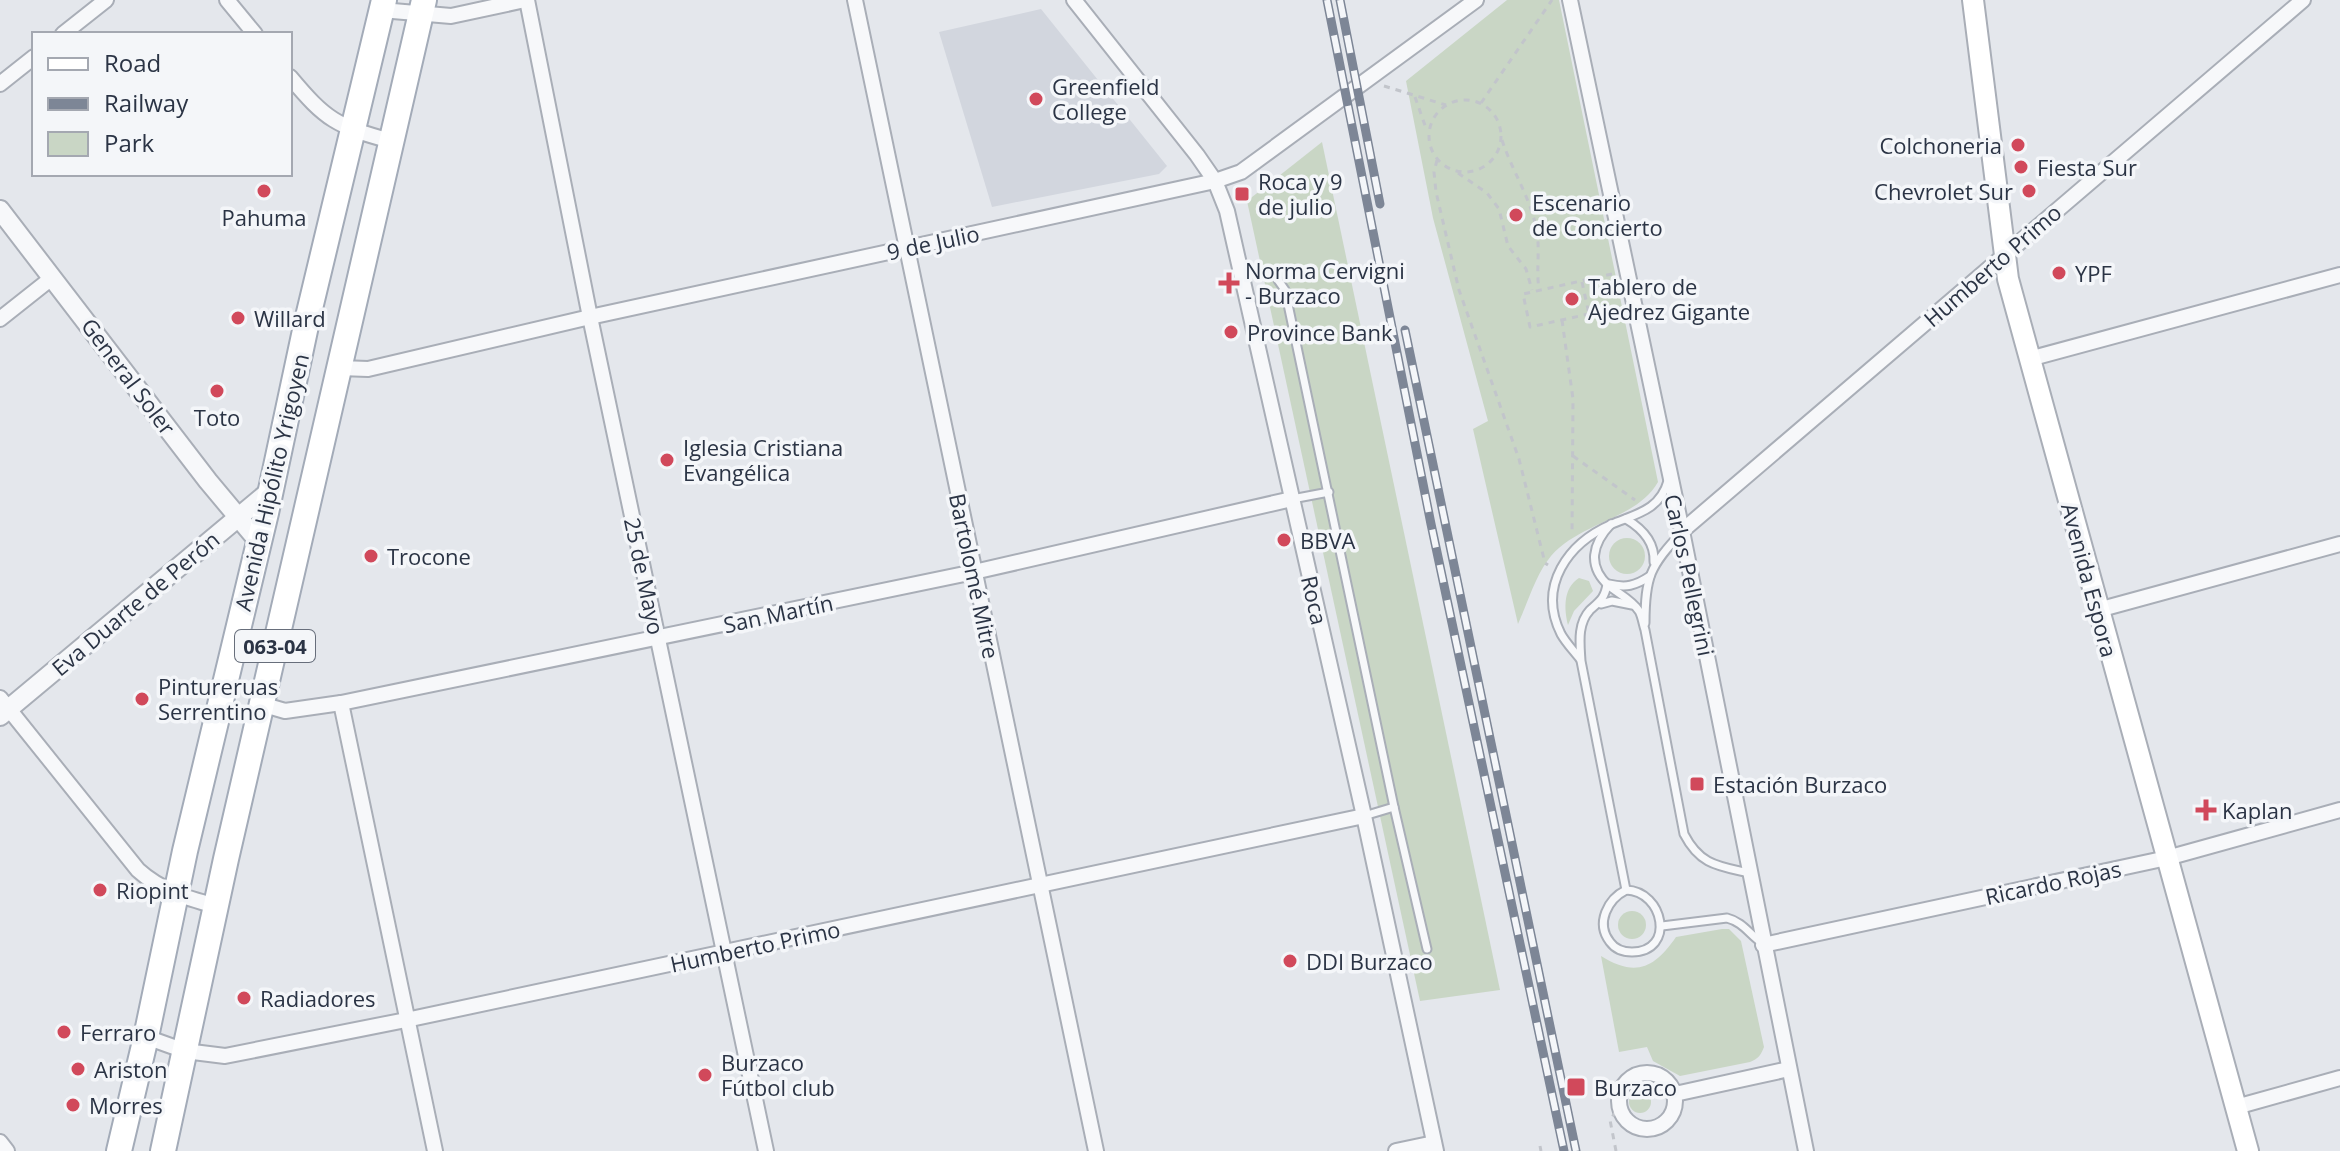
<svg xmlns="http://www.w3.org/2000/svg" width="2340" height="1151" font-family="'Open Sans',sans-serif">
<style>
.built{fill:#d2d6de}
.green{fill:#c9d6c5}
.lines{fill:none;stroke-linecap:round;stroke-linejoin:round}
.service-casing{stroke:#a9aeb7;stroke-width:11}
.minor-casing{stroke:#a9aeb7;stroke-width:18}
.tertiary-casing{stroke:#a9aeb7;stroke-width:22}
.secondary-casing{stroke:#a9aeb7;stroke-width:24}
.primary-casing{stroke:#a3abb8;stroke-width:28}
.path{stroke:#c2c5cb;stroke-width:3;stroke-dasharray:6 6;stroke-linecap:butt}
.service{stroke:#f7f8fa;stroke-width:7}
.minor{stroke:#f7f8fa;stroke-width:14}
.tertiary{stroke:#f7f8fa;stroke-width:18}
.secondary{stroke:#fff;stroke-width:20}
.primary{stroke:#fff;stroke-width:24}
.rail-casing{stroke:#7d8696;stroke-width:9}
.rail{stroke:#f4f6f9;stroke-width:6;stroke-dasharray:18;stroke-linecap:butt}
.poi-dot{fill:#d1495b;stroke:#f4f6f9;stroke-width:3}
.labels{text-anchor:middle;dominant-baseline:central;stroke-width:7;stroke-linejoin:round;paint-order:stroke}
.shield{fill:#f4f6f9;stroke:#676e7b;stroke-width:2}
.shield-label{font-size:20px;font-weight:bold;fill:#2b3445}
.poi-label{font-size:22px;fill:#2b3445;stroke:#f4f6f9;text-anchor:start}
.street-label{font-size:22px;fill:#2b3445;stroke:#f4f6f9}
</style>
<rect width="100%" height="100%" fill="#e4e7ec"/>
<path class="built" d="M1041 9 1167 166 1159 174 992 207 939 32Z"/>
<g class="green">
<path d="M1507 0H1559L1658 482C1636 520 1582 521 1551 556 1536 574 1528 602 1518 624L1473 429 1488 421 1433 218 1406 81Z"/>
<path d="M1322 142 1500 990 1420 1001 1247 201Z"/>
<circle cx="1627" cy="556" r="18"/>
<path d="M1579 578 1589 581 1593 591 1574 611 1568 625C1564 609 1563 588 1579 578Z"/>
<circle cx="1632" cy="925" r="14"/>
<path d="M1722 929H1729L1741 941 1764 1047C1761 1055 1758 1059 1750 1062L1680 1076 1653 1061 1647 1047 1619 1052 1601 956C1635 977 1654 969 1676 937Z"/>
<circle cx="1640" cy="1102" r="11"/>
</g>
<g class="lines">
<g class="service-casing">
<g id="service">
<path d="M1278 280 1285 290 1394 807 1427 949"/>
<path d="M1292 499 1329 492"/>
<path d="M1626 519C1643 529 1655 542 1654 562"/>
<path d="M1611 524C1592 544 1587 566 1609 586 1619 594 1632 600 1639 611 1642 616 1643 624 1645 630L1684 834C1700 865 1718 866 1749 873"/>
<path d="M1607 584C1605 598 1600 601 1590 610 1577 624 1580 644 1581 661L1626 890"/>
<path d="M1609 584C1626 588 1635 586 1650 576"/>
<path d="M1601 604 1612 601 1632 605"/>
<path d="M1645 623C1645 577 1650 566 1682 532"/>
<path d="M1580 659C1574 651 1566 643 1561 634 1537 586 1568 543 1612 524 1636 514 1660 510 1668 481"/>
<path d="M1364 816 1394 807"/>
<path d="M1626 890C1664 891 1676 952 1632 952 1623 952 1615 949 1610 942 1595 923 1608 899 1626 890Z"/>
<path d="M1662 926 1727 918C1743 922 1749 934 1762 943"/>
</g>
</g>
<g class="minor-casing">
<g id="minor">
<path d="M227 0 255 34"/>
<path d="M527 0 590 317 766 1151"/>
<path d="M855 0 1096 1151"/>
<path d="M1074 0 1197 155 1215 181 1227 211 1364 816 1436 1151"/>
<path d="M1570 0 1682 531 1806 1151"/>
<path d="M381 10 451 16 525 0"/>
<path d="M63 34 106 0"/>
<path d="M290 77C326 120 336 126 391 141"/>
<path d="M0 84 34 57"/>
<path d="M0 319 53 277"/>
<path d="M2029 359 2340 275"/>
<path d="M340 368 368 369 590 317 1215 181 1241 172 1476 0"/>
<path d="M1682 531 2303 0"/>
<path d="M2098 610 2340 544"/>
<path d="M0 698 138 870C161 891 187 898 216 906"/>
<path d="M341 703 435 1151"/>
<path d="M261 704 285 711 341 703 974 572 1292 499"/>
<path d="M1763 945 2167 858 2340 810"/>
<path d="M146 1037 185 1051 225 1056 406 1020 1364 816"/>
<circle cx="1647" cy="1101" r="28"/>
<path d="M1675 1094 1789 1069"/>
<path d="M2236 1107 2340 1078"/>
<path d="M0 1142 7 1151"/>
<path d="M1396 1151 1434 1143"/>
</g>
</g>
<g class="tertiary-casing">
<g id="tertiary">
<path d="M0 210 208 481 259 542"/>
<path d="M0 716 271 490"/>
</g>
</g>
<g class="secondary-casing">
<path id="secondary" d="M1973 0 2008 279 2248 1151"/>
</g>
<g class="primary-casing">
<g id="primary">
<path d="M119 1151 146 1037 185 851 266 513 307 321 384 0"/>
<path d="M163 1151 226 859 424 0"/>
</g>
</g>
<g class="path">
<path d="M1384 86 1446 105"/>
<path d="M1415 97 1427 131"/>
<circle cx="1465" cy="136" r="36"/>
<path d="M1481 103 1552 0"/>
<path d="M1502 140C1512 171 1532 200 1537 233 1540 252 1536 271 1539 289"/>
<path d="M1437 160 1434 172 1436 192 1459 290 1519 459 1545 563 1548 565"/>
<path d="M1458 173 1487 193 1499 209 1508 246 1526 269 1532 290"/>
<path d="M1612 274 1523 294 1530 327 1620 307"/>
<path d="M1582 282 1589 314"/>
<path d="M1562 320 1573 399 1572 535"/>
<path d="M1573 456 1635 500"/>
<path d="M1540 1146 1541 1151"/>
<path d="M1616 1151 1610 1120 1619 1107"/>
</g>
<use href="#service" class="service"/>
<use href="#minor" class="minor"/>
<use href="#tertiary" class="tertiary"/>
<use href="#secondary" class="secondary"/>
<use href="#primary" class="primary"/>
<g class="rail-casing">
<g id="rail">
<path d="M1327 0 1431 524 1564 1151"/>
<path d="M1340 0 1380 204"/>
<path d="M1405 330 1576 1151"/>
</g>
</g>
<use href="#rail" class="rail"/>
</g>
<g class="poi-dot">
<circle cx="1036" cy="99" r="8"/>
<circle cx="2018" cy="145" r="8"/>
<circle cx="2021" cy="167" r="8"/>
<circle cx="264" cy="191" r="8"/>
<circle cx="2029" cy="191" r="8"/>
<rect x="1234" y="186" width="16" height="16" rx="4"/>
<circle cx="1516" cy="215" r="8"/>
<circle cx="2059" cy="273" r="8"/>
<path d="M1225 271h8v8h8v8h-8v8h-8v-8h-8v-8h8z"/>
<circle cx="1572" cy="299" r="8"/>
<circle cx="238" cy="318" r="8"/>
<circle cx="1231" cy="332" r="8"/>
<circle cx="217" cy="391" r="8"/>
<circle cx="667" cy="460" r="8"/>
<circle cx="1284" cy="540" r="8"/>
<circle cx="371" cy="556" r="8"/>
<circle cx="142" cy="699" r="8"/>
<rect x="1689" y="776" width="16" height="16" rx="4"/>
<path d="M2202 798h8v8h8v8h-8v8h-8v-8h-8v-8h8z"/>
<circle cx="100" cy="890" r="8"/>
<circle cx="1290" cy="961" r="8"/>
<circle cx="244" cy="998" r="8"/>
<circle cx="64" cy="1032" r="8"/>
<circle cx="78" cy="1069" r="8"/>
<circle cx="705" cy="1075" r="8"/>
<rect x="1566" y="1077" width="20" height="20" rx="4"/>
<circle cx="73" cy="1105" r="8"/>
</g>
<g class="labels">
<rect class="shield" x="235" y="630" width="80" height="32" rx="6"/>
<g class="shield-label">
<text x="275" y="646">063-04</text>
</g>
<g class="poi-label">
<text x="1052" y="86">Greenfield<tspan x="1052" dy="25">College</tspan></text>
<text x="2002" y="145" text-anchor="end">Colchoneria</text>
<text x="2037" y="167">Fiesta Sur</text>
<text x="1258" y="181">Roca y 9<tspan x="1258" dy="25">de julio</tspan></text>
<text x="2013" y="191" text-anchor="end">Chevrolet Sur</text>
<text x="1532" y="202">Escenario<tspan x="1532" dy="25">de Concierto</tspan></text>
<text x="264" y="217" text-anchor="middle">Pahuma</text>
<text x="1245" y="270">Norma Cervigni<tspan x="1245" dy="25">- Burzaco</tspan></text>
<text x="2075" y="273">YPF</text>
<text x="1588" y="286">Tablero de<tspan x="1588" dy="25">Ajedrez Gigante</tspan></text>
<text x="254" y="318">Willard</text>
<text x="1247" y="332">Province Bank</text>
<text x="217" y="417" text-anchor="middle">Toto</text>
<text x="683" y="447">Iglesia Cristiana<tspan x="683" dy="25">Evangélica</tspan></text>
<text x="1300" y="540">BBVA</text>
<text x="387" y="556">Trocone</text>
<text x="158" y="686">Pintureruas<tspan x="158" dy="25">Serrentino</tspan></text>
<text x="1713" y="784">Estación Burzaco</text>
<text x="2222" y="810">Kaplan</text>
<text x="116" y="890">Riopint</text>
<text x="1306" y="961">DDI Burzaco</text>
<text x="260" y="998">Radiadores</text>
<text x="80" y="1032">Ferraro</text>
<text x="721" y="1062">Burzaco<tspan x="721" dy="25">Fútbol club</tspan></text>
<text x="94" y="1069">Ariston</text>
<text x="1594" y="1087">Burzaco</text>
<text x="89" y="1105">Morres</text>
</g>
<g class="street-label">
<text transform="translate(933 242) rotate(-12)">9 de Julio</text>
<text transform="translate(1992 265) rotate(-41)">Humberto Primo</text>
<text transform="translate(129 376) rotate(53)">General Soler</text>
<text transform="translate(271 482) rotate(-77)">Avenida Hipólito Yrigoyen</text>
<text transform="translate(1690 575) rotate(78)">Carlos Pellegrini</text>
<text transform="translate(645 576) rotate(78)">25 de Mayo</text>
<text transform="translate(975 576) rotate(78)">Bartolomé Mitre</text>
<text transform="translate(2090 580) rotate(75)">Avenida Espora</text>
<text transform="translate(1315 600) rotate(77)">Roca</text>
<text transform="translate(135 603) rotate(-40)">Eva Duarte de Perón</text>
<text transform="translate(778 613) rotate(-12)">San Martín</text>
<text transform="translate(2053 882) rotate(-12)">Ricardo Rojas</text>
<text transform="translate(755 946) rotate(-12)">Humberto Primo</text>
</g>
</g>
<rect x="32" y="32" width="260" height="144" fill="#f4f6f9" stroke="#a4a8b1" stroke-width="2"/>
<rect x="48" y="58" width="40" height="12" fill="#ffffff" stroke="#a4a8b1" stroke-width="2"/>
<text x="104" y="72" font-size="24" fill="#2b3445">Road</text>
<rect x="48" y="98" width="40" height="12" fill="#7d8696" stroke="#a4a8b1" stroke-width="2"/>
<text x="104" y="112" font-size="24" fill="#2b3445">Railway</text>
<rect x="48" y="132" width="40" height="24" fill="#c9d6c5" stroke="#a4a8b1" stroke-width="2"/>
<text x="104" y="152" font-size="24" fill="#2b3445">Park</text>
</svg>
